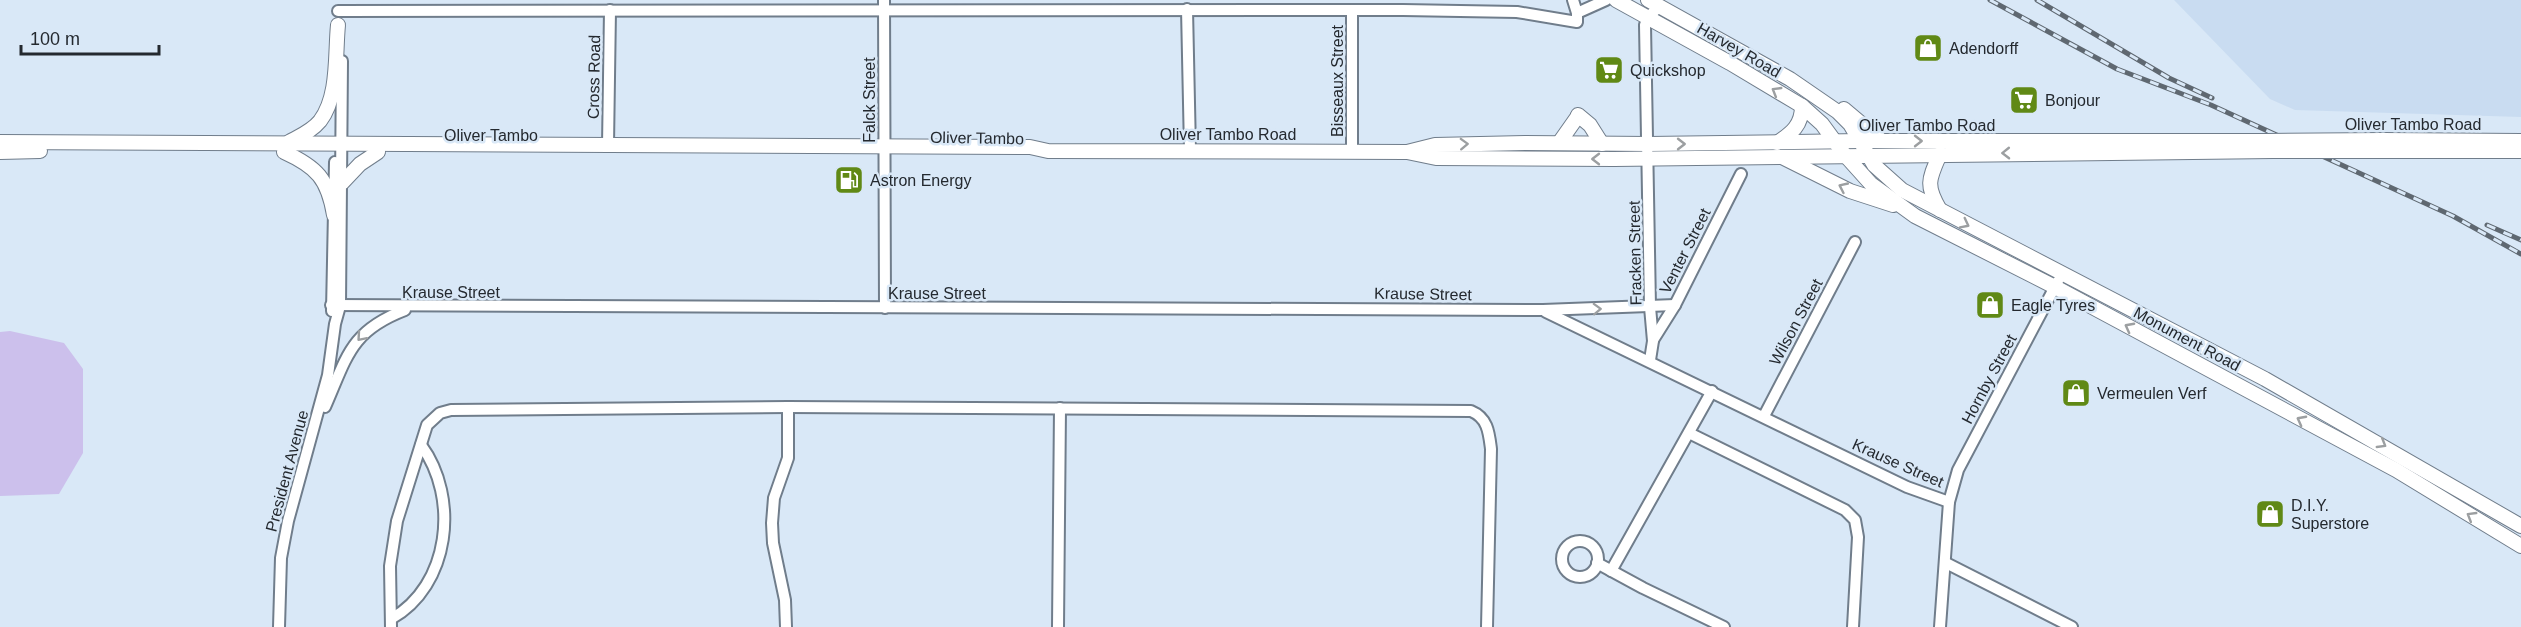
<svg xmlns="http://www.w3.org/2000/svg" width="2521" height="627" font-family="Arial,sans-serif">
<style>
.built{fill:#c9dcf1}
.green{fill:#ccc0ec}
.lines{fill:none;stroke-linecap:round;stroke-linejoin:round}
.minor-casing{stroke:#707d8b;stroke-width:14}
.major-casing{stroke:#707d8b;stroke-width:16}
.minor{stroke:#fff;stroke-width:10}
.major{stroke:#fff;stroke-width:14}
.rail-casing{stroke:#5f6871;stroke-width:5}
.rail{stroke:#d9e8f7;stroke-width:3;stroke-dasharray:9;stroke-linecap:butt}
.major-bridge-casing{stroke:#707d8b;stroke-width:16;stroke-linecap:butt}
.major-bridge{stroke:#fff;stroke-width:14}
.oneway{stroke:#9c9fa1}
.labels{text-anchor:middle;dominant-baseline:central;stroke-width:5;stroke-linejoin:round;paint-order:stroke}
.poi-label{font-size:16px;fill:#24292f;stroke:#d9e8f7;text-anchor:start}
.street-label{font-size:16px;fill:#24292f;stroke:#d9e8f7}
</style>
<rect width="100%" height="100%" fill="#d9e8f7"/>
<path class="built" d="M2174 0H2521V117L2295 110 2270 99Z"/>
<path class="green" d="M10 331 64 343 83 369V453L59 494 0 496V332Z"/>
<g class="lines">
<g class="minor-casing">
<g id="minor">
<path d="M884 0 885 308"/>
<path d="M1187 9 1190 150"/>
<path d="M338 11 1403 10 1517 12 1577 22V13L1573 0"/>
<path d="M1352 11V151"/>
<path d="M1577 13 1606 0"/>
<path d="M608 145 610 10"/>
<path d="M331 305 1543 310 1675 305"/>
<path d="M332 311 335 162"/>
<path d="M1546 312 1907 487 1949 502"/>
<path d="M1653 340 1675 305 1741 174"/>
<path d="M1650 360 1653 341 1650 307 1645 25 1648 17 1660 6"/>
<path d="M325 407C347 357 350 331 405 310"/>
<path d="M1764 416 1855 242"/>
<path d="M1689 433 1845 510 1855 520 1858 537 1853 627"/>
<circle cx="1580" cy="559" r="18"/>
<path d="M1597 563 1643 588 1724 627"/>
<path d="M1946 563 2072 627"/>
<path d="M1611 571 1712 391"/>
<path d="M391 619C450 586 460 498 421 445"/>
<path d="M279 627 281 558 288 521 328 375 335 324 340 306 342 61"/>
<path d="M391 627 390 566 397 521 427 425 440 413 451 410 788 407 1471 411C1488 418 1489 433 1491 449L1487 627"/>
<path d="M786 627 785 600 773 543 772 523 774 498 788 458V407"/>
<path d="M1058 627 1060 408"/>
<path d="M1940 627 1949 502 1958 470 2058 281"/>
</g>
</g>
<g class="major-casing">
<g id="major">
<path d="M1616 0 1730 63 1802 106 1822 124 1844 154 1871 184 1915 216 2055 287 2396 470 2521 546"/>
<path d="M1648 0 1790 79 1838 112 1850 124 1874 165 1902 190 2265 379 2521 526"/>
<path d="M1844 109 1882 141"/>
<path d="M1578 115 1590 125 1602 144"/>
<path d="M2383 140 2521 141"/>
<path d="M0 142 1030 147 1048 151 1407 152 1436 158 1614 159 2273 151"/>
<path d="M289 142C300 136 312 131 320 121 339 96 335 55 338 25"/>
<path d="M1559 143 1578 116"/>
<path d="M1777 143C1792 133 1802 125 1802 106"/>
<path d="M2381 151H2521"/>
<path d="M0 152 40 151"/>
<path d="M284 152C317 167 328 179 334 215"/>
<path d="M1407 152 1435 145 1525 143 1649 144 1860 141H2267"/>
<path d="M1782 157 1850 191 1893 205"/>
<path d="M342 183 360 164 378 152"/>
<path d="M1940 210C1925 185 1929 179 1940 154"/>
</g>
</g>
<use href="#minor" class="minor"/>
<use href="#major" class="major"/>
<g class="rail-casing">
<g id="rail">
<path d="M1990 0 2117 69 2211 105 2453 216 2521 254"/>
<path d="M2037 0 2169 78 2212 98"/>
<path d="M2487 225 2521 240"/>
</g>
</g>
<use href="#rail" class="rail"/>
<g class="major-bridge-casing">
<g id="major-bridge">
<path d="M2267 141 2383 140"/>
<path d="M2273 151H2381"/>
</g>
</g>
<use href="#major-bridge" class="major-bridge"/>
</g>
<defs><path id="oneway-chevron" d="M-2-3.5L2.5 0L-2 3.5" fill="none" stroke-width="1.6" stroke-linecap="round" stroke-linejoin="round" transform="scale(1.5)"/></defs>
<g class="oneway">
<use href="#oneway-chevron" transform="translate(1776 91) rotate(-149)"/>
<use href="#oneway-chevron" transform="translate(1918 141)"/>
<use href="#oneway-chevron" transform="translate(1464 144) rotate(-2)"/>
<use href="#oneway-chevron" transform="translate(1681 144)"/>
<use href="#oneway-chevron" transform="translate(2006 153) rotate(179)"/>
<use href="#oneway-chevron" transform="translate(1596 159) rotate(180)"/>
<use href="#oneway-chevron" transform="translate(1843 187) rotate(-155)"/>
<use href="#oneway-chevron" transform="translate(1965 224) rotate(27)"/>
<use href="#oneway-chevron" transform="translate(1597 309) rotate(-2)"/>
<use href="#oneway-chevron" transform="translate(2129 327) rotate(-152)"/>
<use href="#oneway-chevron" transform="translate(361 337) rotate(131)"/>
<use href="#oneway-chevron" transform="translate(2301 420) rotate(-152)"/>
<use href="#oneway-chevron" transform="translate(2382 444) rotate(31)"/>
<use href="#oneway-chevron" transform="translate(2471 516) rotate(-149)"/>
</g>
<defs>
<g id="shop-square" transform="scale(1.5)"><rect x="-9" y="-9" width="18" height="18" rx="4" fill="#608915" stroke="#d9e8f7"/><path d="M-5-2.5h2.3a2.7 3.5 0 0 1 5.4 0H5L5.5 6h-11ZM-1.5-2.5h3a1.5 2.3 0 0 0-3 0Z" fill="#fff"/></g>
<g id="supermarket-square" transform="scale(1.5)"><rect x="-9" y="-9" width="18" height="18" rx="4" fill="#608915" stroke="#d9e8f7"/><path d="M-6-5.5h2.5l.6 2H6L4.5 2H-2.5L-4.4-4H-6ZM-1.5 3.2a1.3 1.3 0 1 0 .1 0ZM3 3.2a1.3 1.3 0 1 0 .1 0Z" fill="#fff"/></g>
<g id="fuel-square" transform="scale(1.5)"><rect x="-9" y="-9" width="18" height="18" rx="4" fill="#608915" stroke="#d9e8f7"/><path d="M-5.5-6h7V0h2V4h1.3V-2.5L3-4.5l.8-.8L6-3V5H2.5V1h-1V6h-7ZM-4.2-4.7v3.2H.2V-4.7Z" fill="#fff"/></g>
</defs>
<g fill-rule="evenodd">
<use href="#shop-square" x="1928" y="48"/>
<use href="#supermarket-square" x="1609" y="70"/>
<use href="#supermarket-square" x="2024" y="100"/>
<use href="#fuel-square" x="849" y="180"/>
<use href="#shop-square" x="1990" y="305"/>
<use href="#shop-square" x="2076" y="393"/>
<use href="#shop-square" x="2270" y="514"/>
</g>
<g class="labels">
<g class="poi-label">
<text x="1949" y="48">Adendorff</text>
<text x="1630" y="70">Quickshop</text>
<text x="2045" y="100">Bonjour</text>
<text x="870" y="180">Astron Energy</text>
<text x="2011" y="305">Eagle Tyres</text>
<text x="2097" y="393">Vermeulen Verf</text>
<text x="2291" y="505">D.I.Y.<tspan x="2291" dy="18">Superstore</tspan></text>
</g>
<g class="street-label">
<text transform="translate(1739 50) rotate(30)">Harvey Road</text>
<text transform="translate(594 77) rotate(-89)">Cross Road</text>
<text transform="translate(1337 81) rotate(-90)">Bisseaux Street</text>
<text transform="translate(869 100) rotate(-90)">Falck Street</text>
<text x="2413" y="124">Oliver Tambo Road</text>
<text x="1927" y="125">Oliver Tambo Road</text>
<text x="1228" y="134">Oliver Tambo Road</text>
<text x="491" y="135">Oliver Tambo</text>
<text transform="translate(977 138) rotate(1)">Oliver Tambo</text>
<text transform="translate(1685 251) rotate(-63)">Venter Street</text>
<text transform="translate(1635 253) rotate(-91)">Fracken Street</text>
<text x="451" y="292">Krause Street</text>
<text x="937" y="293">Krause Street</text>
<text transform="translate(1423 294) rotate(1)">Krause Street</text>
<text transform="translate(1796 322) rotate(-62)">Wilson Street</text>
<text transform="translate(2187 339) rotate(28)">Monument Road</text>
<text transform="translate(1989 379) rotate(-62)">Hornby Street</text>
<text transform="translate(1898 463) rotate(24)">Krause Street</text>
<text transform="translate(287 471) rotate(-75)">President Avenue</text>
</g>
</g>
<path d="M21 45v9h138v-9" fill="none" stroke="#24292f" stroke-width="3"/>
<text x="30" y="45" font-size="18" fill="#24292f" stroke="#d9e8f7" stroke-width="4.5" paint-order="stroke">100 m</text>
</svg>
